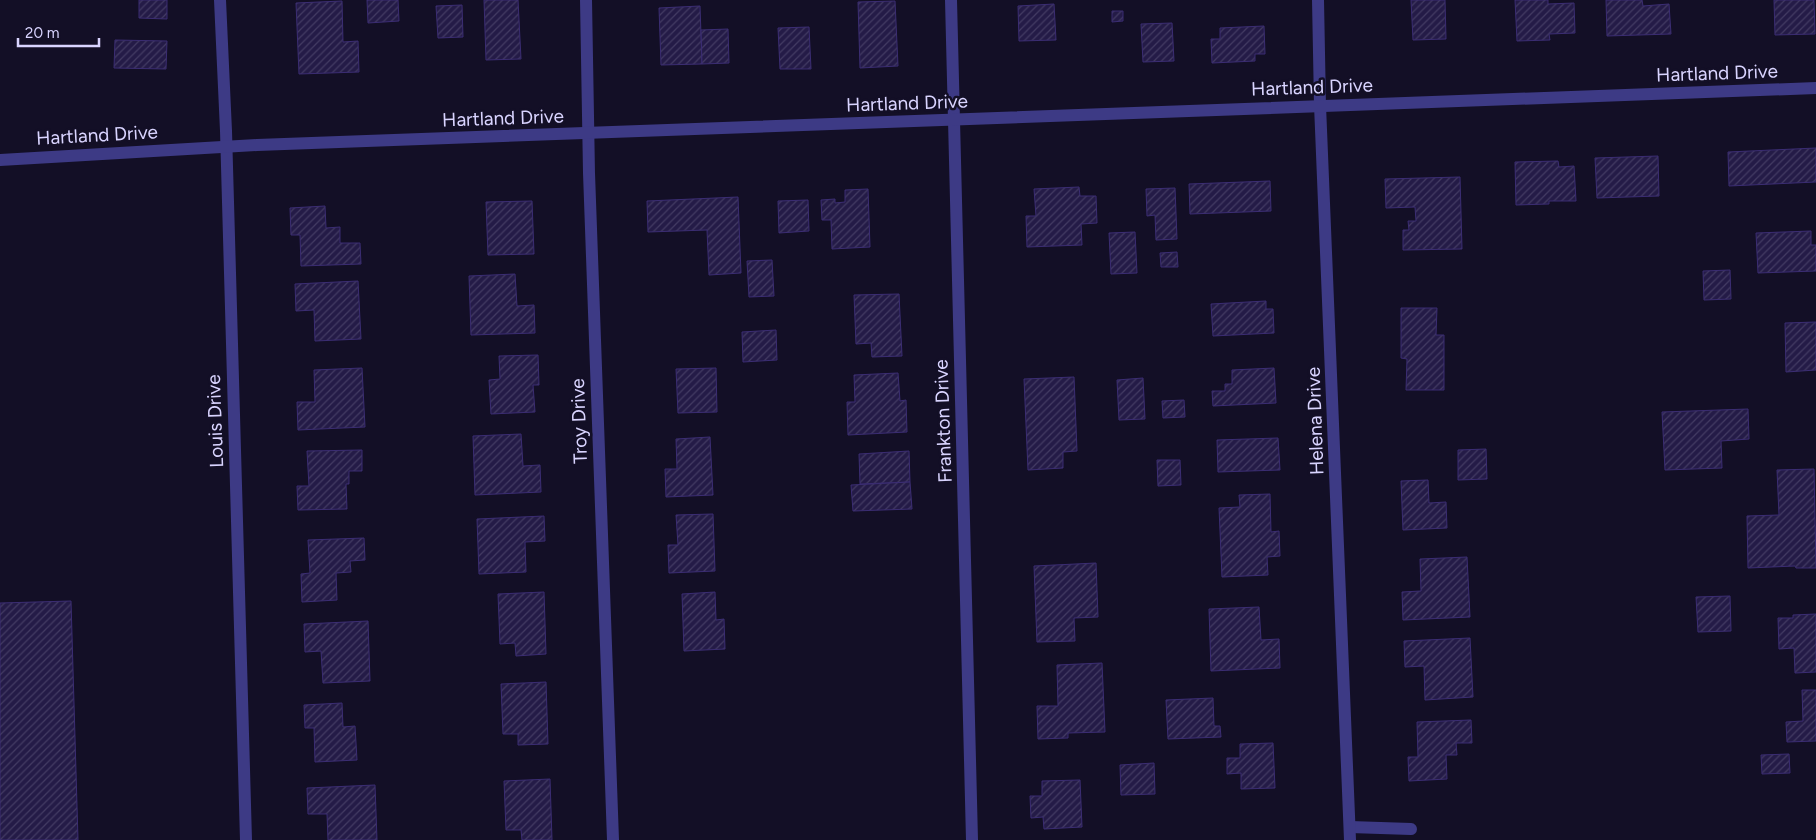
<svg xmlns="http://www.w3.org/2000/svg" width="1816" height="840" font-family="Figtree,sans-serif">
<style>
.building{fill:url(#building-hatch);stroke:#3b2d73}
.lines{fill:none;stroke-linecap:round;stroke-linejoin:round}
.lane{stroke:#3d3a85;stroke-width:12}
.street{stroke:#3d3a85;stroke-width:12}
.labels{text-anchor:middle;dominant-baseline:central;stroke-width:5;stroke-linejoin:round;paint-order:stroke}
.street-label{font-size:19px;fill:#d9d4ff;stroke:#130f26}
</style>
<defs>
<pattern id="building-hatch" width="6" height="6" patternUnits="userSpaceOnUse" patternTransform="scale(1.25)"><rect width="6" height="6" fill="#241b47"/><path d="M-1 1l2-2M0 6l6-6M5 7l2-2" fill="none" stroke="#433b63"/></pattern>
</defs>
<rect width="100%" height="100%" fill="#130f26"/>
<g class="building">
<path d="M139 0H167V19L139 18Z"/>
<path d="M367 0H398L399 21 368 23Z"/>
<path d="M484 0H518L521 59 486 60Z"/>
<path d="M1411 0H1445L1446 39 1413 40Z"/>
<path d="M1515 0H1548V4L1574 3 1575 33 1549 34 1550 40 1517 41Z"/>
<path d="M1606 0H1642L1643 6 1669 4 1671 34 1607 36Z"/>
<path d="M1774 0H1814L1815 34 1775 35Z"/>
<path d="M342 1 343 42 358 41 359 72 299 74 296 3Z"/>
<path d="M895 1 898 66 860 68 858 2Z"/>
<path d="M1054 4 1056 40 1019 41 1018 6Z"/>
<path d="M462 5 463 37 438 38 436 6Z"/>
<path d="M700 6 702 64 661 65 659 8Z"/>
<path d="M1112 11H1123V21L1112 22Z"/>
<path d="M1172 23 1174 61 1143 62 1141 24Z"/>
<path d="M1264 26 1265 54H1255V61L1212 63 1211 39H1220V28Z"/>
<path d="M809 27 811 69H780L778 28Z"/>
<path d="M728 29 729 63 702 64 701 30Z"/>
<path d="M115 40 167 41 166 69 114 68Z"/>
<path d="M1816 148V182L1729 186 1728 152Z"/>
<path d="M1658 156 1659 196 1597 198 1595 158Z"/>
<path d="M1558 161 1559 167 1574 166 1576 201H1549V204L1516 205 1515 162Z"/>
<path d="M1460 177 1462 249 1403 250V230H1409L1408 221H1416L1415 207 1386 208 1385 179Z"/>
<path d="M1270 181 1271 211 1190 214 1189 184Z"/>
<path d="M1079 187 1080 196H1096L1097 223 1081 224 1082 245 1027 247 1026 216H1036L1034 189Z"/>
<path d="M1175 188 1177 239 1156 240 1155 215 1147 216 1146 189Z"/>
<path d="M868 189 870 247 832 249 831 220H822L821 200 835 199V203L845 202V190Z"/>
<path d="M738 197 741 273 709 275 707 230 648 232 647 201Z"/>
<path d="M808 200 809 231 779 233 778 201Z"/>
<path d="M532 201 534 254 488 255 486 202Z"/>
<path d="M325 206 326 228 340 227V243H360L361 264 301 266 300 235H291L290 208Z"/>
<path d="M1811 231V245H1816V271L1758 273 1756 233Z"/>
<path d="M1135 232 1137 273 1111 274 1109 233Z"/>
<path d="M1177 252 1178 267H1161L1160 253Z"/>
<path d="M772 260 774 296 749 297 747 261Z"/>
<path d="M1730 270 1731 299 1704 300 1703 271Z"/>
<path d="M515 274 517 306 534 305 535 333 471 335 469 276Z"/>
<path d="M358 281 361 339 315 341 314 310 296 311 295 284Z"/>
<path d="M899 294 902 356 872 357 871 343 856 344 854 295Z"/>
<path d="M1266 301V309H1273L1274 333 1213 336 1211 304Z"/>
<path d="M1401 308H1437L1436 335H1444V390H1406L1407 359 1401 358Z"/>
<path d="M1816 322V370L1786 372 1785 323Z"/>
<path d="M776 330 777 360 743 362 742 332Z"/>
<path d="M538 355 539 385H533L535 412 491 414 489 380 500 379 499 356Z"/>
<path d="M362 368 365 427 298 430 297 402H315L314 370Z"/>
<path d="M716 368 717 412 678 413 676 369Z"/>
<path d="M1274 368 1276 403 1213 406 1212 391H1225V384H1232V370Z"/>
<path d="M898 373 900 401 906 400 907 432 848 435 847 402H855L854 375Z"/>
<path d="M1074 377 1077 451 1063 452V468L1028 470 1024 379Z"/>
<path d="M1143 378 1145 419 1119 420 1117 380Z"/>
<path d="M1184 400 1185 417 1163 418 1162 401Z"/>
<path d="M1748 409 1749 439 1721 441 1722 468 1665 470 1662 412Z"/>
<path d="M521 434 523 466 540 465 541 492 475 495 473 436Z"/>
<path d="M710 437 713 495 666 497 665 469H677L676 439Z"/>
<path d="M1278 438 1280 470 1218 472 1217 440Z"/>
<path d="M1486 449 1487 479 1458 480V450Z"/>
<path d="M362 450V471H349V484H346L347 509 298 510 297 486H309L307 451Z"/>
<path d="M909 451 910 482 860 484 859 454Z"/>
<path d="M1157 460H1180L1181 485 1158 486Z"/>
<path d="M1814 469 1816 568H1796L1795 566 1748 568 1747 516 1779 515 1777 470Z"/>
<path d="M1428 480 1429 503 1446 502 1447 528 1403 530 1401 481Z"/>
<path d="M910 482 912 509 853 511 851 485Z"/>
<path d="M1270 494 1271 532 1279 531 1280 556 1267 557 1268 575 1222 577 1219 508 1240 507 1239 495Z"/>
<path d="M713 514 715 571 669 573 668 545H678L676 515Z"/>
<path d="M544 516 545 541 525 542 526 572 479 574 477 519Z"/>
<path d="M364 538 365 560 350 561 351 572 336 573 337 600 302 602 301 574 310 573 308 540Z"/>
<path d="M1467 557 1470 617 1403 620 1402 592 1421 591 1420 559Z"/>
<path d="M1096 563 1098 617 1074 618 1075 641 1037 642 1034 566Z"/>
<path d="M544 592 546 654 516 656 515 643 500 644 498 594Z"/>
<path d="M715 592 716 620 724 619 725 649 684 651 682 594Z"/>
<path d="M1730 596 1731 631 1698 632 1696 597Z"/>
<path d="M71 601 78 840H0V603Z"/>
<path d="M1259 607 1261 640 1279 639 1280 668 1211 671 1209 609Z"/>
<path d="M1816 614V672L1795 673 1794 648 1779 649 1778 618H1793V615Z"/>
<path d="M368 621 370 681 323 683 321 651 305 652 304 624Z"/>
<path d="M1470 638 1473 697 1425 700 1424 666 1405 667 1404 641Z"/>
<path d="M1102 663 1105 732 1068 733V738L1038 739 1037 706H1058L1057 665Z"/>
<path d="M546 682 548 744 518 745V734H503L501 684Z"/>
<path d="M1802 690H1816V741L1787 742 1786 722 1803 721Z"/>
<path d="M1213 698 1214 726H1220L1221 737 1168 739 1166 700Z"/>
<path d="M342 703 343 727 355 726 357 760 315 762 314 728H305L304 705Z"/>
<path d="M1471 720 1472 743H1456L1457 755H1446L1447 779 1409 781 1408 757H1418L1417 722Z"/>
<path d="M1273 743 1275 788 1241 789V773L1227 774V758H1240V744Z"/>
<path d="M1789 754 1790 773 1762 774 1761 755Z"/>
<path d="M1154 763 1155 794 1121 795 1120 765Z"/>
<path d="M550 779 552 840H522L521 830H506L504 781Z"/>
<path d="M1080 780 1082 827 1044 829 1043 817 1031 818 1030 796H1042V781Z"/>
<path d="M375 785 377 840H328L327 814H308L307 788Z"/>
</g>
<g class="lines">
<path class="lane" d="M1350 827 1411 829"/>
<g class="street">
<path d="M220 0 226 131 246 840"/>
<path d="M586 0 589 173 613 840"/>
<path d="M951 0 972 840"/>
<path d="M1318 0 1320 105 1350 840"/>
<path d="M0 160 257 145 1816 88"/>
</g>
</g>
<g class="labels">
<g class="street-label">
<text transform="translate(1717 73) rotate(-2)">Hartland Drive</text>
<text transform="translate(1312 87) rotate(-2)">Hartland Drive</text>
<text transform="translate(907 103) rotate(-2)">Hartland Drive</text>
<text transform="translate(503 118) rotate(-2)">Hartland Drive</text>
<text transform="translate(97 135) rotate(-3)">Hartland Drive</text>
<text transform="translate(215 421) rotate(-92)">Louis Drive</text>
<text transform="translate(579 421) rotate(-92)">Troy Drive</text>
<text transform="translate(943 421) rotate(-92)">Frankton Drive</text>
<text transform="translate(1315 421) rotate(-92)">Helena Drive</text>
</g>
</g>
<path d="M18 38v8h81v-8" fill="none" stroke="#d9d4ff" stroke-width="2.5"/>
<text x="25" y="38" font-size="15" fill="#d9d4ff" stroke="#130f26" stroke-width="4" paint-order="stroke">20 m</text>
</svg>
